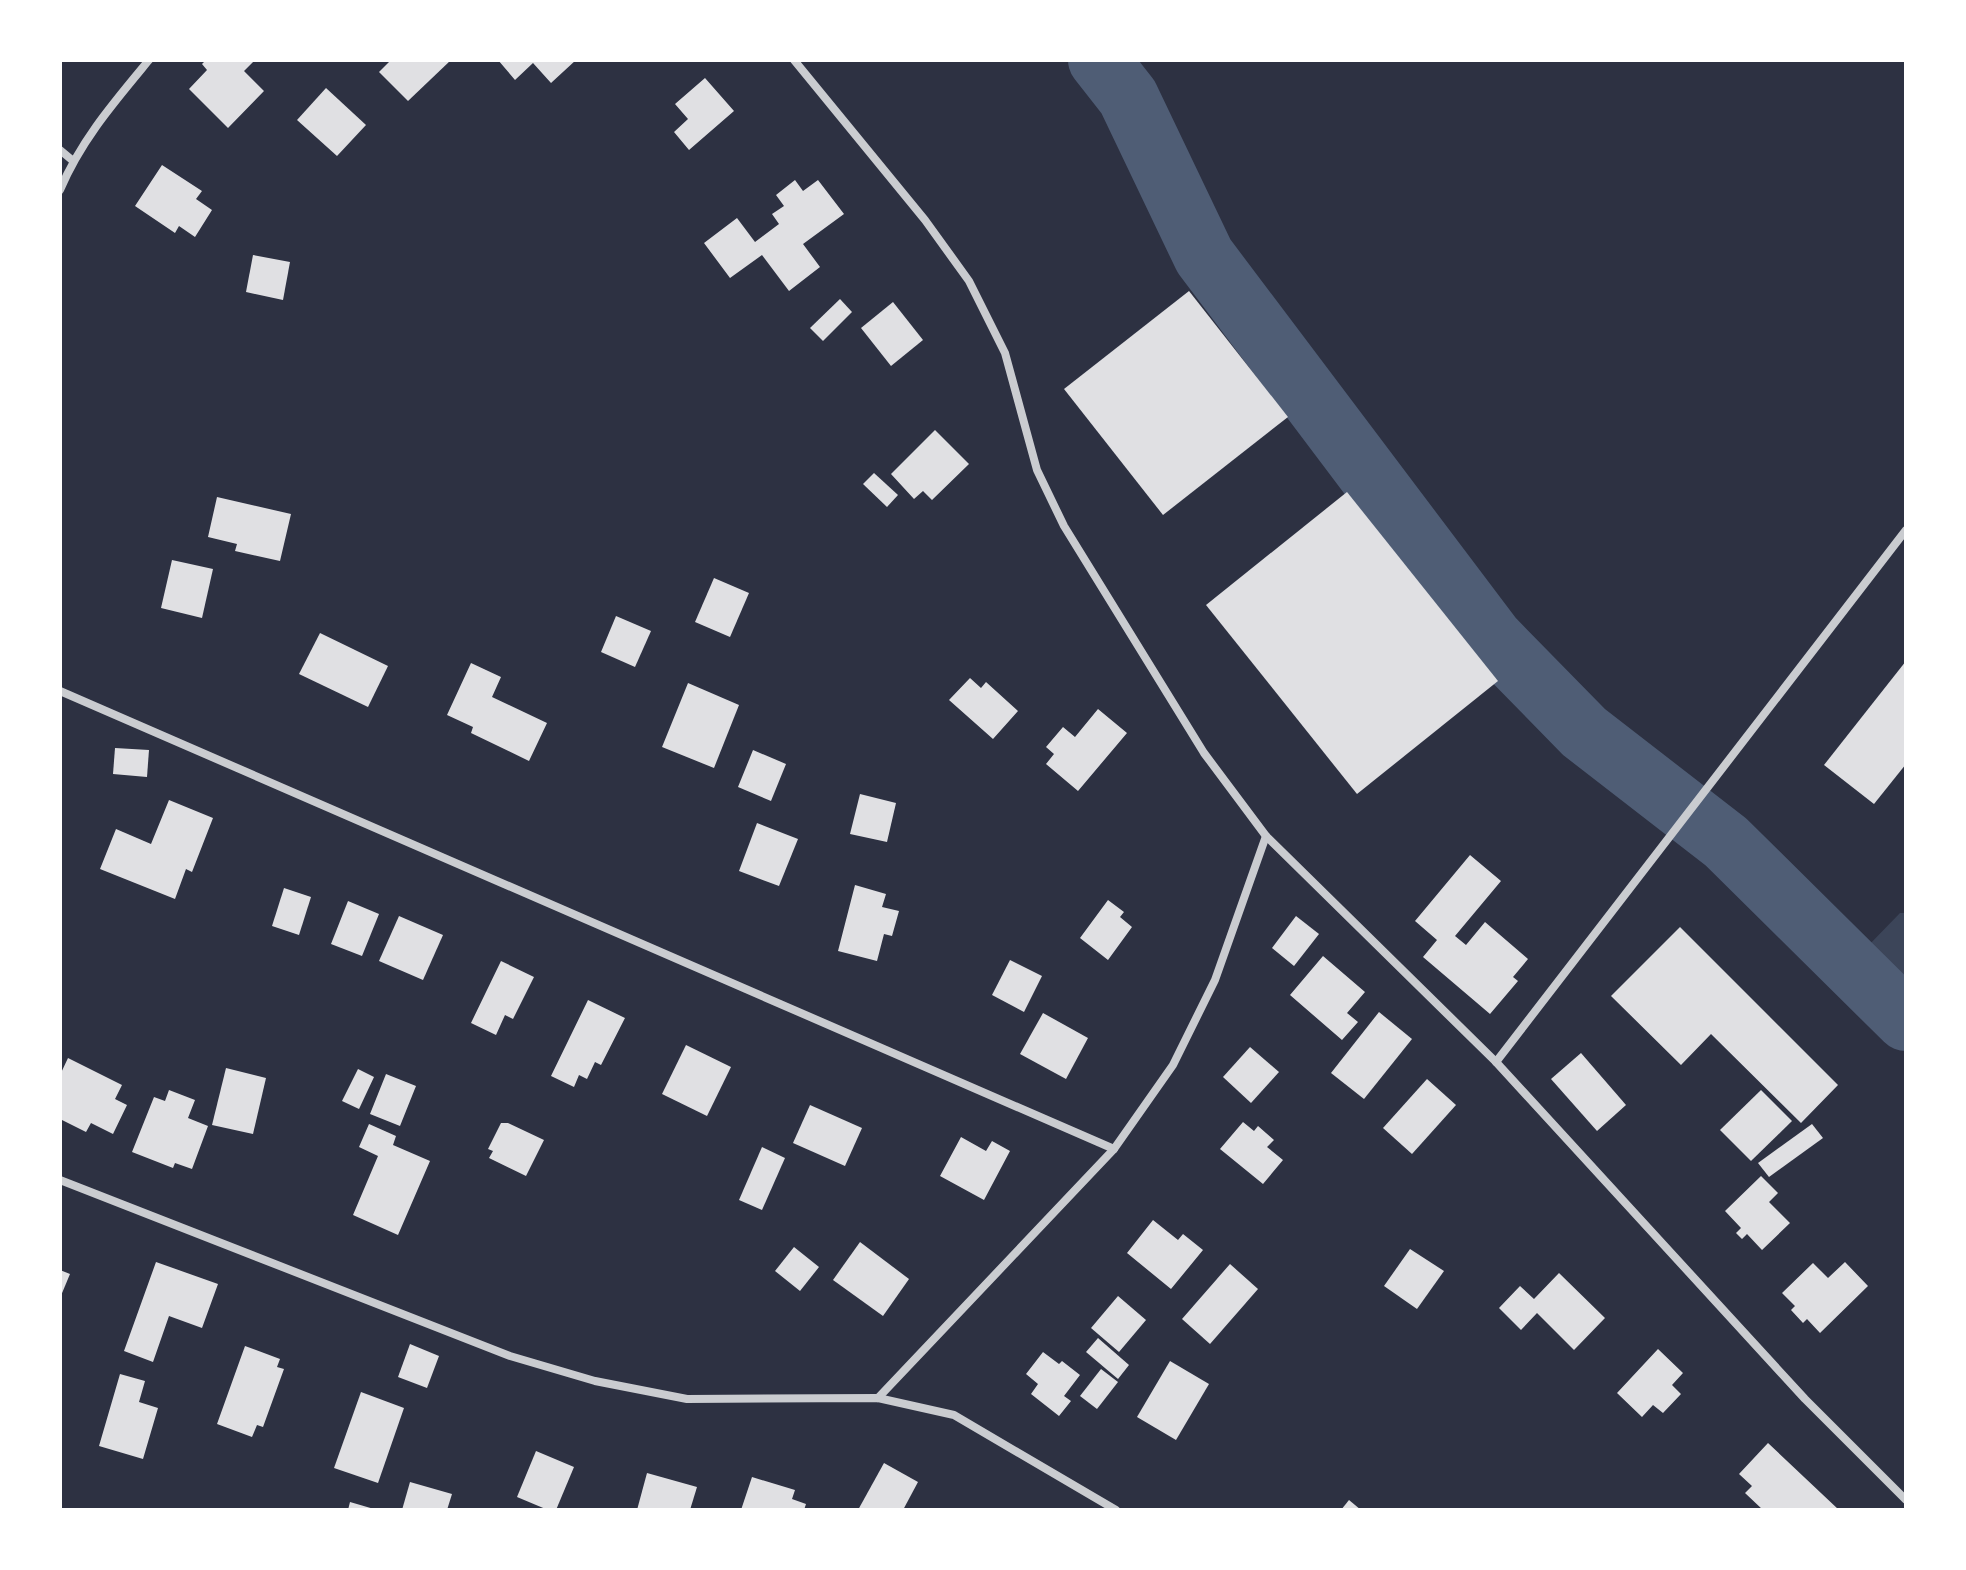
<svg xmlns="http://www.w3.org/2000/svg" width="1966" height="1570" font-family="Overpass,sans-serif">
<style>
.green{fill:#3c4559}
.lines{fill:none;stroke-linecap:round;stroke-linejoin:round}
.river{stroke:#4f5d75;stroke-width:62}
.building{fill:#e0e0e3}
.minor{stroke:#caccd0;stroke-width:8}
</style>
<rect width="100%" height="100%" fill="#2d3142"/>
<path class="green" d="M1732 814 1865 949 1900 913H1906V1044L1703 857Z"/>
<g class="lines">
<path class="river" d="M1099 60 1128 97 1204 256 1492 638 1584 732 1726 842 1906 1020"/>
</g>
<g class="building">
<path d="M206 60H255L244 71 264 91 228 128 189 89 207 70 202 64Z"/>
<path d="M391 60H451L408 101 379 72Z"/>
<path d="M498 60H576L551 83 533 63 515 80Z"/>
<path d="M705 78 734 111 689 150 674 132 688 119 675 104Z"/>
<path d="M326 88 366 125 337 156 297 120Z"/>
<path d="M162 165 202 191 196 199 212 210 195 237 179 226 175 233 135 206Z"/>
<path d="M795 180 803 191 818 180 844 214 803 244 820 267 789 291 762 255 730 278 704 243 737 218 755 242 779 224 772 214 784 206 776 195Z"/>
<path d="M253 255 290 262 283 300 246 292Z"/>
<path d="M1189 291 1288 417 1163 515 1064 389Z"/>
<path d="M840 299 852 312 823 341 810 328Z"/>
<path d="M893 302 923 340 891 366 861 328Z"/>
<path d="M935 430 969 464 932 500 923 491 914 499 891 474Z"/>
<path d="M874 473 898 495 887 507 863 484Z"/>
<path d="M1347 492 1498 681 1357 794 1206 605Z"/>
<path d="M217 497 291 514 280 561 235 551 237 544 208 537Z"/>
<path d="M172 560 213 569 202 618 161 608Z"/>
<path d="M714 578 749 593 730 637 695 622Z"/>
<path d="M616 616 651 631 635 667 601 652Z"/>
<path d="M320 633 388 666 368 707 299 674Z"/>
<path d="M1906 661V764L1874 804 1824 765Z"/>
<path d="M471 663 501 677 492 697 547 723 529 761 471 733 473 727 447 715Z"/>
<path d="M970 678 981 688 986 682 1018 711 993 739 949 700Z"/>
<path d="M688 683 739 705 714 768 662 747Z"/>
<path d="M1098 709 1127 733 1078 791 1046 764 1054 754 1046 747 1063 727 1075 737Z"/>
<path d="M115 748 149 750 147 777 113 774Z"/>
<path d="M753 750 786 764 771 801 738 787Z"/>
<path d="M860 794 896 803 887 842 850 834Z"/>
<path d="M169 800 213 818 192 872 186 869 175 899 100 869 116 829 151 844Z"/>
<path d="M757 823 798 839 779 886 739 871Z"/>
<path d="M1470 855 1501 881 1455 936 1466 945 1485 922 1528 959 1513 977 1518 981 1490 1014 1423 957 1437 940 1415 921Z"/>
<path d="M855 885 886 894 882 907 899 911 892 936 884 934 877 961 838 951Z"/>
<path d="M284 888 311 897 299 935 272 926Z"/>
<path d="M1108 900 1124 912 1120 917 1132 927 1108 960 1080 938Z"/>
<path d="M348 901 379 914 362 956 331 944Z"/>
<path d="M399 916 443 935 423 980 379 961Z"/>
<path d="M1296 916 1319 934 1294 966 1272 948Z"/>
<path d="M1680 927 1838 1085 1801 1123 1711 1034 1681 1065 1611 996Z"/>
<path d="M1323 956 1365 992 1347 1013 1358 1022 1342 1040 1290 995Z"/>
<path d="M1010 960 1042 976 1024 1012 992 995Z"/>
<path d="M501 961 534 977 513 1019 505 1015 496 1035 471 1023Z"/>
<path d="M588 1000 625 1018 601 1065 595 1062 587 1079 579 1075 574 1087 551 1076Z"/>
<path d="M1379 1012 1412 1039 1364 1099 1331 1073Z"/>
<path d="M1043 1013 1088 1038 1066 1079 1020 1054Z"/>
<path d="M686 1045 731 1067 707 1116 662 1094Z"/>
<path d="M1250 1047 1279 1072 1251 1103 1223 1077Z"/>
<path d="M1581 1053 1626 1105 1597 1131 1551 1079Z"/>
<path d="M68 1058 122 1085 115 1099 127 1105 113 1134 91 1123 86 1132 60 1119V1075Z"/>
<path d="M226 1068 266 1078 253 1134 212 1125Z"/>
<path d="M358 1069 374 1077 359 1109 342 1101Z"/>
<path d="M386 1074 416 1086 400 1126 370 1114Z"/>
<path d="M1427 1079 1456 1105 1412 1154 1383 1128Z"/>
<path d="M169 1090 195 1100 188 1118 208 1126 192 1169 175 1163 173 1168 132 1152 154 1097 165 1101Z"/>
<path d="M1761 1090 1792 1121 1751 1161 1720 1130Z"/>
<path d="M810 1105 862 1128 845 1166 793 1143Z"/>
<path d="M1243 1122 1254 1131 1258 1126 1274 1140 1267 1147 1283 1160 1263 1184 1220 1149Z"/>
<path d="M501 1123H508L544 1140 526 1176 489 1158 493 1151 488 1149Z"/>
<path d="M369 1124 396 1136 393 1145 430 1161 398 1235 353 1215 378 1156 359 1147Z"/>
<path d="M1812 1124 1823 1138 1769 1177 1758 1163Z"/>
<path d="M961 1137 986 1151 992 1141 1010 1151 984 1200 940 1176Z"/>
<path d="M762 1147 785 1158 762 1210 739 1200Z"/>
<path d="M1761 1176 1778 1193 1769 1202 1790 1223 1762 1250 1747 1234 1742 1239 1736 1233 1741 1228 1725 1211Z"/>
<path d="M1153 1220 1178 1240 1183 1234 1203 1250 1171 1289 1127 1253Z"/>
<path d="M860 1242 909 1279 883 1316 833 1280Z"/>
<path d="M794 1247 819 1267 800 1291 775 1271Z"/>
<path d="M1410 1249 1444 1271 1417 1309 1384 1286Z"/>
<path d="M156 1262 218 1284 202 1328 169 1316 153 1362 124 1351Z"/>
<path d="M1845 1262 1868 1286 1820 1333 1807 1319 1803 1323 1791 1310 1795 1306 1782 1293 1813 1263 1828 1278Z"/>
<path d="M1230 1264 1258 1289 1210 1344 1182 1319Z"/>
<path d="M60 1270 70 1274 60 1298Z"/>
<path d="M1559 1273 1605 1318 1574 1350 1537 1313 1521 1330 1499 1308 1520 1286 1534 1299Z"/>
<path d="M1118 1296 1146 1320 1119 1352 1091 1328Z"/>
<path d="M1098 1338 1129 1365 1118 1379 1086 1352Z"/>
<path d="M410 1344 439 1356 427 1388 398 1377Z"/>
<path d="M245 1346 280 1359 277 1367 284 1369 263 1427 257 1425 252 1437 217 1424Z"/>
<path d="M1658 1349 1683 1373 1672 1385 1681 1394 1663 1413 1653 1405 1642 1417 1617 1393Z"/>
<path d="M1043 1352 1059 1364 1062 1361 1080 1375 1064 1396 1071 1401 1059 1416 1031 1394 1038 1384 1026 1374Z"/>
<path d="M1170 1361 1209 1384 1176 1440 1137 1417Z"/>
<path d="M1101 1369 1118 1382 1097 1409 1080 1396Z"/>
<path d="M120 1374 145 1381 139 1402 158 1408 143 1459 99 1446Z"/>
<path d="M361 1392 404 1408 378 1483 334 1468Z"/>
<path d="M1768 1443 1839 1510H1763L1745 1493 1752 1486 1739 1474Z"/>
<path d="M536 1451 574 1467 556 1510H548L517 1497Z"/>
<path d="M884 1463 918 1482 903 1510H858Z"/>
<path d="M647 1473 697 1487 690 1510H637Z"/>
<path d="M752 1477 795 1490 792 1499 806 1504 804 1510H741Z"/>
<path d="M410 1482 452 1494 447 1510H402Z"/>
<path d="M1349 1500 1361 1510H1341Z"/>
<path d="M350 1502 374 1509V1510H348Z"/>
</g>
<g class="lines">
<g class="minor">
<path d="M794 60 925 220 969 281 1005 353 1037 470 1064 526 1204 753 1266 836 1496 1062 1805 1399 1906 1500"/>
<path d="M60 150 72 160"/>
<path d="M60 190C81 140 115 101 149 60"/>
<path d="M60 691 1114 1149"/>
<path d="M1496 1062 1906 530"/>
<path d="M60 1180 510 1356 595 1381 687 1399 878 1398 954 1415 1116 1510"/>
<path d="M878 1398 1114 1149 1173 1065 1215 980 1266 836"/>
</g>
</g>
<rect width="1966" height="1570" fill="none" stroke="#ffffff" stroke-width="124"/>
</svg>
